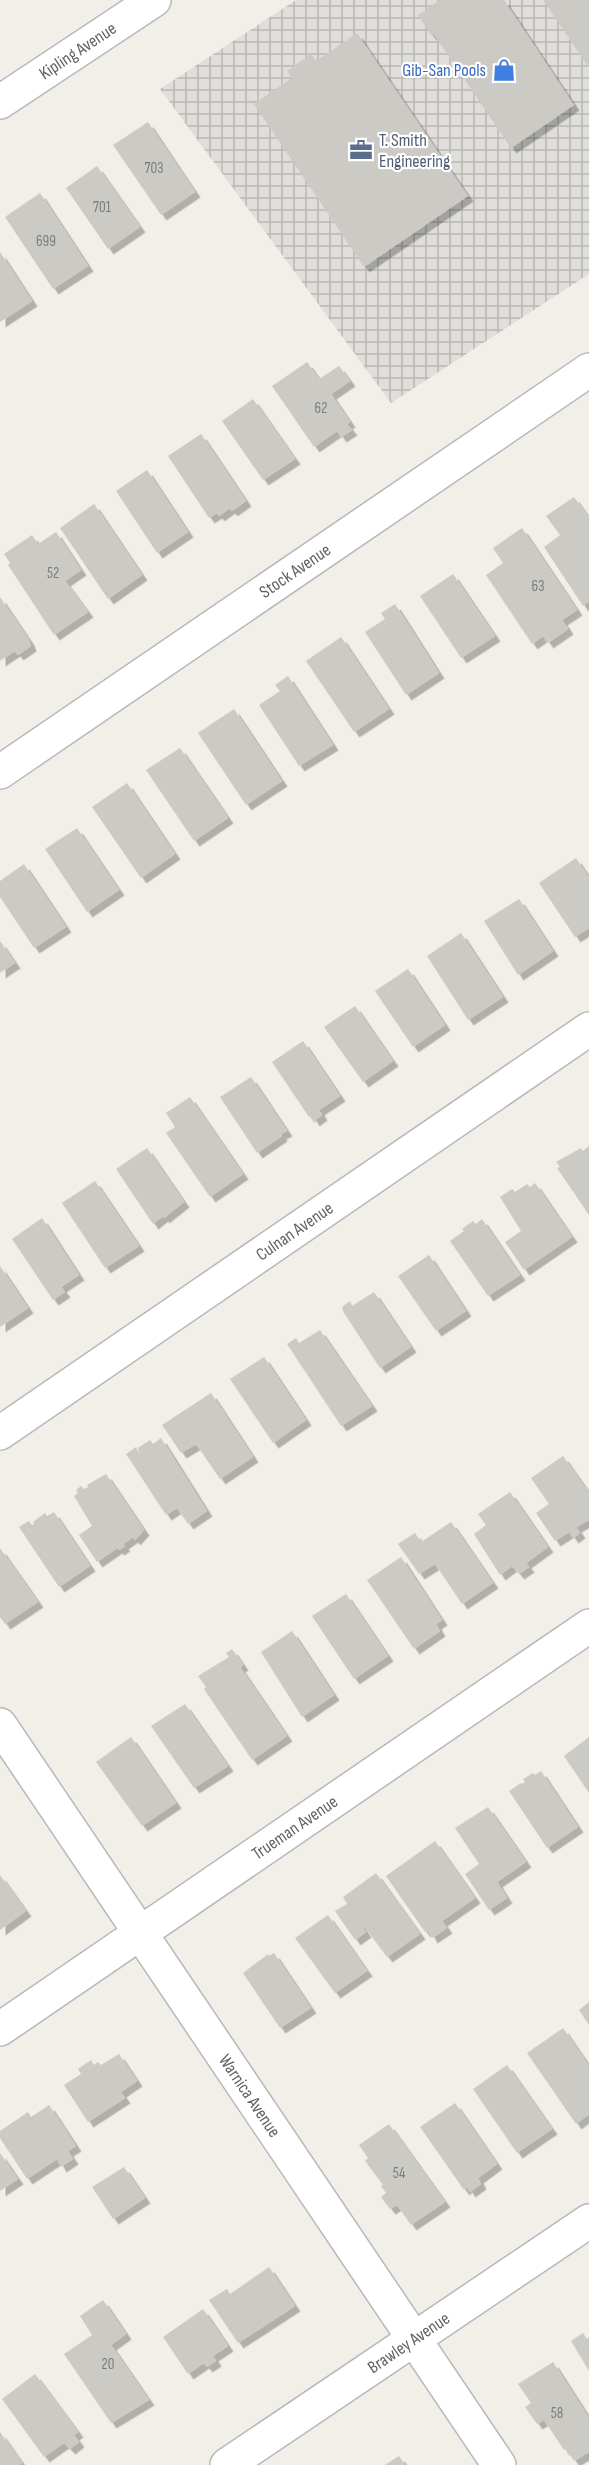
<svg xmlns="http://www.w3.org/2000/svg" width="589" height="2465" font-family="'Sofia Sans Condensed',sans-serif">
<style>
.industrial{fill:url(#industrial-grid)}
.building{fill:#cccac5;filter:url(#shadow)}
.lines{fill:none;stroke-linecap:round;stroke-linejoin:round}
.minor-casing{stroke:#b5b8bc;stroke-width:36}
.secondary-casing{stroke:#b6babf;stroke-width:36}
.minor{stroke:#fff;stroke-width:33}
.secondary{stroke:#fff;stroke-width:33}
.labels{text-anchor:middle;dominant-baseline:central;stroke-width:4.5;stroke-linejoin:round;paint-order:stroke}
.number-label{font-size:15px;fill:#7a7d7f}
.street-label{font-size:18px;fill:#5f6368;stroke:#fff}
.shop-label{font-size:18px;fill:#366cbe;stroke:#fff;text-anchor:end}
.service-label{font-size:18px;fill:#4e5e75;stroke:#fff;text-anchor:start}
</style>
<defs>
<pattern id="industrial-grid" width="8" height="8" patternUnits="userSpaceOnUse" patternTransform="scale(1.5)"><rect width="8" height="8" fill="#e0deda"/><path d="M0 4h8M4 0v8" fill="none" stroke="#b9b8b5"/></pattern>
<filter id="shadow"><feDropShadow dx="5.5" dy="5.5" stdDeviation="0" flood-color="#0004"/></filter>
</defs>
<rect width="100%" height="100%" fill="#f1efe8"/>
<path class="industrial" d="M296 0H589V274L391 403 160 89Z"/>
<g class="building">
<path d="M440 0H504L574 105 511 148 433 33 431 35 418 15Z"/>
<path d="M543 0H589V68Z"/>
<path d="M357 33 468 196 364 267 254 104 292 78 287 71 311 54 316 61Z"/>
<path d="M148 122 195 192 161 215 113 145Z"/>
<path d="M97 166 140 227 108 249 66 188Z"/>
<path d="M40 193 88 266 53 289 5 217Z"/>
<path d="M0 252 32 301 0 322Z"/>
<path d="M307 362 319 379 339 366 350 381 331 394 350 422 347 424 352 430 341 437 337 431 314 447 272 386Z"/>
<path d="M253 399 295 459 263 480 222 421Z"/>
<path d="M201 434 246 501 232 511 230 508 219 516 217 513 209 518 168 456Z"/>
<path d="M147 470 188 532 157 553 116 491Z"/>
<path d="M574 497 589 518V601L583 606 544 547 560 535 546 516Z"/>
<path d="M94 504 142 575 108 599 60 528Z"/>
<path d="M522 528 577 610 562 620 568 629 548 643 543 636 532 644 486 575 503 563 493 548Z"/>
<path d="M56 532 81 570 65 581 88 612 54 635 8 565 10 563 4 554 32 535 38 544Z"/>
<path d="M453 574 495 636 461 658 420 596Z"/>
<path d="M0 597 29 640 31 646 18 655 15 651 0 661Z"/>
<path d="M395 604 439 673 406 695 365 632 385 619 381 613Z"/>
<path d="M341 637 389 709 354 732 306 661Z"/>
<path d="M288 676 333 745 299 766 259 705 280 691 275 685Z"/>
<path d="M234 709 282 781 246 805 198 733Z"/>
<path d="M180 748 228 818 194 841 146 770Z"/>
<path d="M127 783 175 854 141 878 92 807Z"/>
<path d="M77 828 119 890 87 912 45 849Z"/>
<path d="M576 858 589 878V928L575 937 539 883Z"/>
<path d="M24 864 66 927 34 948 0 897V881Z"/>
<path d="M519 899 553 951 518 975 484 921Z"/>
<path d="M461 933 503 997 468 1020 427 956Z"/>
<path d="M0 941 15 963 0 973Z"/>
<path d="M408 969 445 1025 413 1047 375 991Z"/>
<path d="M355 1006 393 1061 363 1082 324 1027Z"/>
<path d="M303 1041 340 1096 319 1110 322 1115 314 1121 311 1115 309 1117 272 1062Z"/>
<path d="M251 1077 287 1131 281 1134 282 1136 257 1153 220 1097Z"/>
<path d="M190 1097 243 1174 210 1197 166 1133 175 1127 166 1113Z"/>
<path d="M589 1146V1215L557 1168 560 1167 556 1162 581 1148 583 1151Z"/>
<path d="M147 1148 184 1202 164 1218 163 1216 153 1224 116 1169Z"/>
<path d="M95 1181 139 1246 105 1268 62 1203Z"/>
<path d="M535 1183 572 1237 524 1270 505 1242 521 1231 500 1197 512 1189 515 1192 527 1184 530 1187Z"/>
<path d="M42 1218 79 1275 61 1287 65 1292 53 1300 12 1239Z"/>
<path d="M482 1219 520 1275 488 1296 450 1241 464 1231 462 1229 473 1221 476 1224Z"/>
<path d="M429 1255 466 1311 436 1331 398 1276Z"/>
<path d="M0 1266 28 1308 0 1327Z"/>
<path d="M374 1292 411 1347 380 1368 344 1313 342 1307 350 1301 352 1306Z"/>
<path d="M320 1330 372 1406 341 1426 287 1344 296 1338 299 1343Z"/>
<path d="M264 1357 306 1420 273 1443 230 1379Z"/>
<path d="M211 1393 253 1457 220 1479 196 1444 181 1453 162 1425Z"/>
<path d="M161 1438 207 1511 188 1524 177 1508 166 1515 126 1454 136 1447 139 1453 138 1448 150 1440 153 1444Z"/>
<path d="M563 1456 589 1493V1520L576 1527 580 1533 573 1538 569 1532 555 1541 536 1513 549 1504 531 1478Z"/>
<path d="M106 1474 144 1530 135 1540 133 1537 123 1544 125 1546 119 1550 117 1548 97 1562 79 1535 92 1526 74 1496 78 1493 76 1490 81 1486 84 1489 88 1487 87 1485Z"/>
<path d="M510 1492 548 1547 526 1563 529 1567 519 1574 512 1566 500 1575 474 1534 486 1525 478 1514Z"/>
<path d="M54 1512 90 1566 59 1587 19 1527 29 1521 32 1525 34 1524 33 1522 45 1513 47 1516Z"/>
<path d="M451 1522 493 1583 462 1604 435 1564 419 1574 398 1544 415 1533 421 1542Z"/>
<path d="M0 1548 38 1602 5 1624 0 1617Z"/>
<path d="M401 1557 442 1620 436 1624 440 1631 414 1649 367 1580Z"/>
<path d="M346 1594 388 1656 354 1679 312 1616Z"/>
<path d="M292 1631 334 1695 302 1717 261 1652Z"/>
<path d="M232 1649 243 1665 240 1667 287 1736 252 1760 204 1689 206 1687 198 1676 229 1657 226 1653Z"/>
<path d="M185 1704 228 1766 194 1788 151 1726Z"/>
<path d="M131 1737 176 1803 142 1826 96 1762Z"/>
<path d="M589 1737V1793L564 1756Z"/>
<path d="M541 1771 578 1827 547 1848 509 1791 521 1783 522 1784 525 1782 523 1779 533 1773 535 1775Z"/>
<path d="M488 1807 526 1862 497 1882 507 1898 489 1910 465 1874 479 1864 455 1828Z"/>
<path d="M435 1841 475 1898 442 1921 447 1928 432 1938 428 1930 425 1932 386 1876Z"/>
<path d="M376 1873 420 1934 387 1957 363 1925 362 1926 366 1932 355 1940 335 1911 347 1904 343 1897Z"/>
<path d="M0 1875 26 1911 0 1930Z"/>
<path d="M328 1915 367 1971 335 1993 295 1938Z"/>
<path d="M274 1953 311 2008 280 2028 243 1973 268 1954 269 1956Z"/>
<path d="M589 2002V2025L579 2010Z"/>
<path d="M563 2028 589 2066V2114L576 2124 527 2053Z"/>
<path d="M119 2054 137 2081 121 2092 125 2098 88 2122 64 2085 81 2074 78 2069 91 2060 94 2065 98 2062 101 2065Z"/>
<path d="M507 2065 552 2129 517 2153 473 2089Z"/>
<path d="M455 2103 497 2164 478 2178 481 2184 470 2192 467 2187 464 2190 420 2127Z"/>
<path d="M49 2105 76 2146 68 2151 73 2159 61 2167 57 2159 27 2179 0 2138V2131L28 2112 31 2117Z"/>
<path d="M389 2124 445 2202 411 2225 397 2205 390 2209 381 2197 386 2193 381 2186 383 2185 365 2161 368 2158 359 2145Z"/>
<path d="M0 2153 18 2179 0 2191Z"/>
<path d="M124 2167 145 2198 113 2219 92 2187Z"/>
<path d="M269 2267 295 2306 238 2343 209 2300 227 2289 230 2294Z"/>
<path d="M103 2300 126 2334 111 2345 149 2400 111 2423 64 2354 92 2335 80 2316Z"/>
<path d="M203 2309 228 2346 213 2356 216 2361 207 2367 204 2363 188 2374 163 2337Z"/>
<path d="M583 2333 587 2339 589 2337V2371L571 2341Z"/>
<path d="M553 2362 589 2418V2452L574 2461 566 2449 564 2450 544 2420 537 2424 525 2407 531 2403 518 2384Z"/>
<path d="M35 2374 78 2432 74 2435 79 2442 70 2449 64 2443 44 2457 2 2399Z"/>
<path d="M0 2432 22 2463 19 2465H0Z"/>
<path d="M399 2456 405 2465H385Z"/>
</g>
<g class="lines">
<g class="minor-casing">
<g id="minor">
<path id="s1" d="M0 772 589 370"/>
<path id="s2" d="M0 1433 589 1029"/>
<path id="s3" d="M0 1725 499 2465"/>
<path id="s4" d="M0 2029 589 1626"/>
<path id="s5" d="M227 2465 589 2221"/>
</g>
</g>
<g class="secondary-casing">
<g id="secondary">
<path id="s6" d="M0 102 154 0"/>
</g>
</g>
<use href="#minor" class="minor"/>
<use href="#secondary" class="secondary"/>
</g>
<defs>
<g id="shop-bare" transform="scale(1.8)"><path d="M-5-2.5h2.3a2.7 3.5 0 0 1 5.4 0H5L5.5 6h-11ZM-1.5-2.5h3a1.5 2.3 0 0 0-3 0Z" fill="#3f7fe0" stroke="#fff" stroke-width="2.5" paint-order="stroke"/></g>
<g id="office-bare" transform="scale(1.8)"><path d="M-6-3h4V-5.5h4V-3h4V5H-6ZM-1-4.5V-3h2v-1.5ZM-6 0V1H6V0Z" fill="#5c6f8a" stroke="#fff" stroke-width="2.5" paint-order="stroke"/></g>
</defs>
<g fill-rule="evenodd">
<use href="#shop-bare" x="504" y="70"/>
<use href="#office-bare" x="361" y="150"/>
</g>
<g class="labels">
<g class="number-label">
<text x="154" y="168">703</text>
<text x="102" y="207">701</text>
<text x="46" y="241">699</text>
<text x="321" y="408">62</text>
<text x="53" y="573">52</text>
<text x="538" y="586">63</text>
<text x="399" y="2173">54</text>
<text x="108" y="2364">20</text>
<text x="557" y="2413">58</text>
</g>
<g class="street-label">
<text stroke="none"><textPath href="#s6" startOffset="93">Kipling Avenue</textPath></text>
<text stroke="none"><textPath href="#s1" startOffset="357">Stock Avenue</textPath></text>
<text stroke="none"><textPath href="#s2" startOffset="357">Culnan Avenue</textPath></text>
<text stroke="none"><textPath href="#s4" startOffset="357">Trueman Avenue</textPath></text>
<text stroke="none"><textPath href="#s3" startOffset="447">Warnica Avenue</textPath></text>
<text stroke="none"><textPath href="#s5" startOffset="219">Brawley Avenue</textPath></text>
</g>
<g class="shop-label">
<text x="486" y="70">Gib-San Pools</text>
</g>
<g class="service-label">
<text x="379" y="140">T. Smith<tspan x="379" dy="21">Engineering</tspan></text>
</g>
</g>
</svg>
